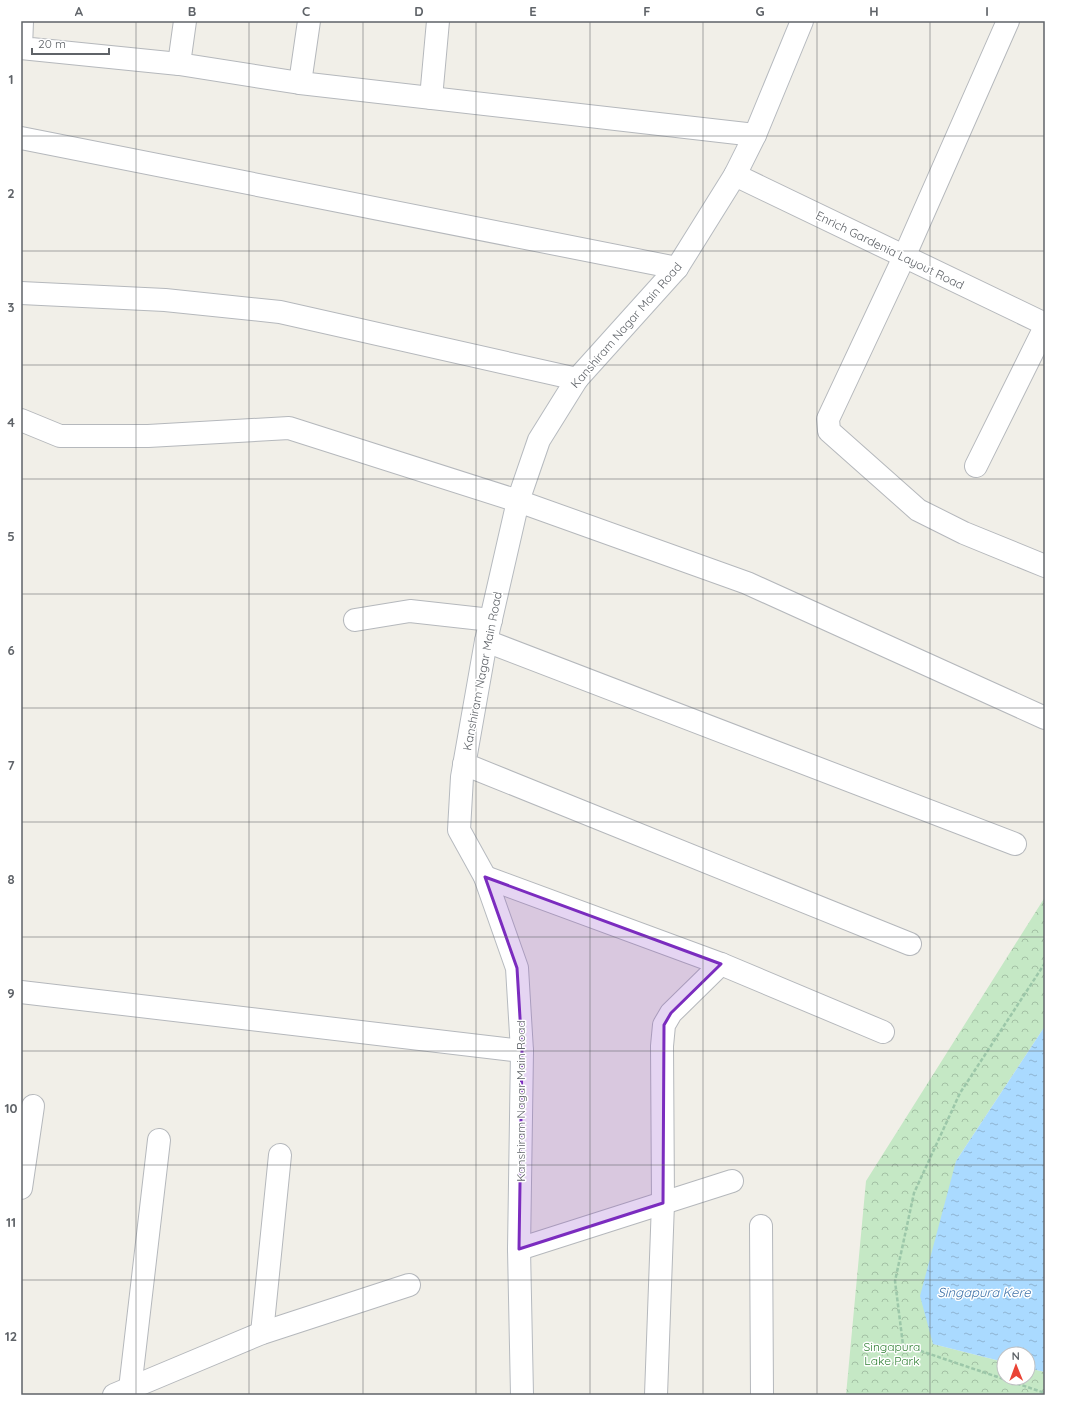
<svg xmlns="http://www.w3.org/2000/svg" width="1066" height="1416" font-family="Quicksand,sans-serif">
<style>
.forest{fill:url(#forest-crowns)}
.water{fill:url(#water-ripples)}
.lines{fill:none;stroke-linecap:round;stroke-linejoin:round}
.street-casing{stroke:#b5b8bc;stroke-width:24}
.secondary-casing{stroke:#b6babf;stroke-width:24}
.path{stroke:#9cc7a9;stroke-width:2.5;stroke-dasharray:4 2;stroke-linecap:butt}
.street{stroke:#fff;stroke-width:22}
.secondary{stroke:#fff;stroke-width:22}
.marked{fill:#7b2cbf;fill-opacity:0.2;stroke:#7b2cbf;stroke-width:3;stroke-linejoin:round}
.grid{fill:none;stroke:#5f6368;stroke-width:1;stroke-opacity:0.55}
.labels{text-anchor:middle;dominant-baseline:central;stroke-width:3;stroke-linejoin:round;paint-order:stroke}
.street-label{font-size:12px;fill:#5f6368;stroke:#fff}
.park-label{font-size:12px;fill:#348238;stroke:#fff}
.water-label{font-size:13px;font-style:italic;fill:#4174aa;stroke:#fff}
.neatline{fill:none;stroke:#5f6368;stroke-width:1.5}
.grid-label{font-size:13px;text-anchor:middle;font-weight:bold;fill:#5f6368}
</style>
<defs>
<pattern id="forest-crowns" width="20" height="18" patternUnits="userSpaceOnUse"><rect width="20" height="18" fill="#c5e8c5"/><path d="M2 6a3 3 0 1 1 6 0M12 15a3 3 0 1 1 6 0" fill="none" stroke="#a3c0a4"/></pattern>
<pattern id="water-ripples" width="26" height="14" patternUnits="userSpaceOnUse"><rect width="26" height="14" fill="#aadaff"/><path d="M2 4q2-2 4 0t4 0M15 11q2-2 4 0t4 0" fill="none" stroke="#8eb4d2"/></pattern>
</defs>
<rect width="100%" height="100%" fill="#f1efe8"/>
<path class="forest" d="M1045 897V1026L956 1161 933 1344 1004 1362V1378H1028V1368L1045 1372V1395H846L866 1181Z"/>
<path class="water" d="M1045 1026V1372L1028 1368V1354H1004V1362L933 1344 920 1296 956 1161Z"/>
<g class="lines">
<g class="street-casing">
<g id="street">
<path d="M22 21 21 48 179 64"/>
<path d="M185 21 179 64 300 83 755 135"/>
<path d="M1008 21 904 257 828 419 829 431 918 510 964 533 1045 566"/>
<path d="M300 83 309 21"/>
<path d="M431 98 438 21"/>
<path d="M21 138 677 268"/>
<path d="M735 175 1045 324"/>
<path d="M21 293 165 300 280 312 577 379"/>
<path d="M21 420 60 436H148L289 428 518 501 747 583 1045 718"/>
<path d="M976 466 1045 327"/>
<path d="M355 620 410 611 491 620"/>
<path d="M486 641 1015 844"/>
<path d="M464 764 910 944"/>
<path d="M485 877 721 964 883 1032"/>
<path d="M21 992 522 1051"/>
<path d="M21 1188 33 1106"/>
<path d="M761 1226 762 1395"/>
<path d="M519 1249 732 1181"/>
<path d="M262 1333 280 1155"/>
<path d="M130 1389 159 1140"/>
<path d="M114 1395 262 1333 409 1285"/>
<path d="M656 1395 663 1203 662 1046 664 1025 671 1013 721 964"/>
</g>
</g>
<g class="secondary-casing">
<path id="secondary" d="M522 1395 519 1249 522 1051 517 968 485 877 459 830 462 777 486 641 518 501 539 440 577 379 677 268 735 175 755 135 802 21"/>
</g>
<path class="path" d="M1045 963 960 1093 914 1193 895 1281 903 1345 1045 1393"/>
<use href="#street" class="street"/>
<use href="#secondary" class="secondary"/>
</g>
<path class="marked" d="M485 877 721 964 671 1013 664 1025 663 1203 519 1249 522 1051 517 968Z"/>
<path class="grid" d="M136 21V1395M249 21V1395M363 21V1395M476 21V1395M590 21V1395M703 21V1395M817 21V1395M930 21V1395M21 136H1045M21 251H1045M21 365H1045M21 479H1045M21 594H1045M21 708H1045M21 822H1045M21 937H1045M21 1051H1045M21 1165H1045M21 1280H1045"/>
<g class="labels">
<g class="street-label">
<text transform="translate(890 250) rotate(26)">Enrich Gardenia Layout Road</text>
<text transform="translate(626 325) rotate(-49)">Kanshiram Nagar Main Road</text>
<text transform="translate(482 671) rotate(-79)">Kanshiram Nagar Main Road</text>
<text transform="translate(520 1101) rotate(-90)">Kanshiram Nagar Main Road</text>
</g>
<g class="park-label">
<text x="892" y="1346">Singapura<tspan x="892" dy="14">Lake Park</tspan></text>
</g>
<g class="water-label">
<text x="984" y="1292">Singapura Kere</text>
</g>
</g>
<rect width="1066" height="1416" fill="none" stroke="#ffffff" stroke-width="44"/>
<g transform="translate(1016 1366) rotate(359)"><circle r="19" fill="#ffffff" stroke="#bfc1c3"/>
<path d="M0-3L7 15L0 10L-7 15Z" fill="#ea4335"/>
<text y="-6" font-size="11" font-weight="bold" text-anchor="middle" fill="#5f6368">N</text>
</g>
<path d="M32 48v6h77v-6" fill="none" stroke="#5f6368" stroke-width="2"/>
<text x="38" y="48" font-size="12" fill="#5f6368" stroke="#ffffff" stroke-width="3" paint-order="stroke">20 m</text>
<rect x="22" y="22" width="1022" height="1372" class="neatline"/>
<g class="grid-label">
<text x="79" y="16">A</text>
<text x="192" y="16">B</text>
<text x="306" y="16">C</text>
<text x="419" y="16">D</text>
<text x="533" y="16">E</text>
<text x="647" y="16">F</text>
<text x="760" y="16">G</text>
<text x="874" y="16">H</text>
<text x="987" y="16">I</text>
<text x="11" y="84">1</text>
<text x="11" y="198">2</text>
<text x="11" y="312">3</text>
<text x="11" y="427">4</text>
<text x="11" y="541">5</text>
<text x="11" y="655">6</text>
<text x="11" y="770">7</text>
<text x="11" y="884">8</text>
<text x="11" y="998">9</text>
<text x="11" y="1113">10</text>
<text x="11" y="1227">11</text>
<text x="11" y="1341">12</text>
</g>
</svg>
